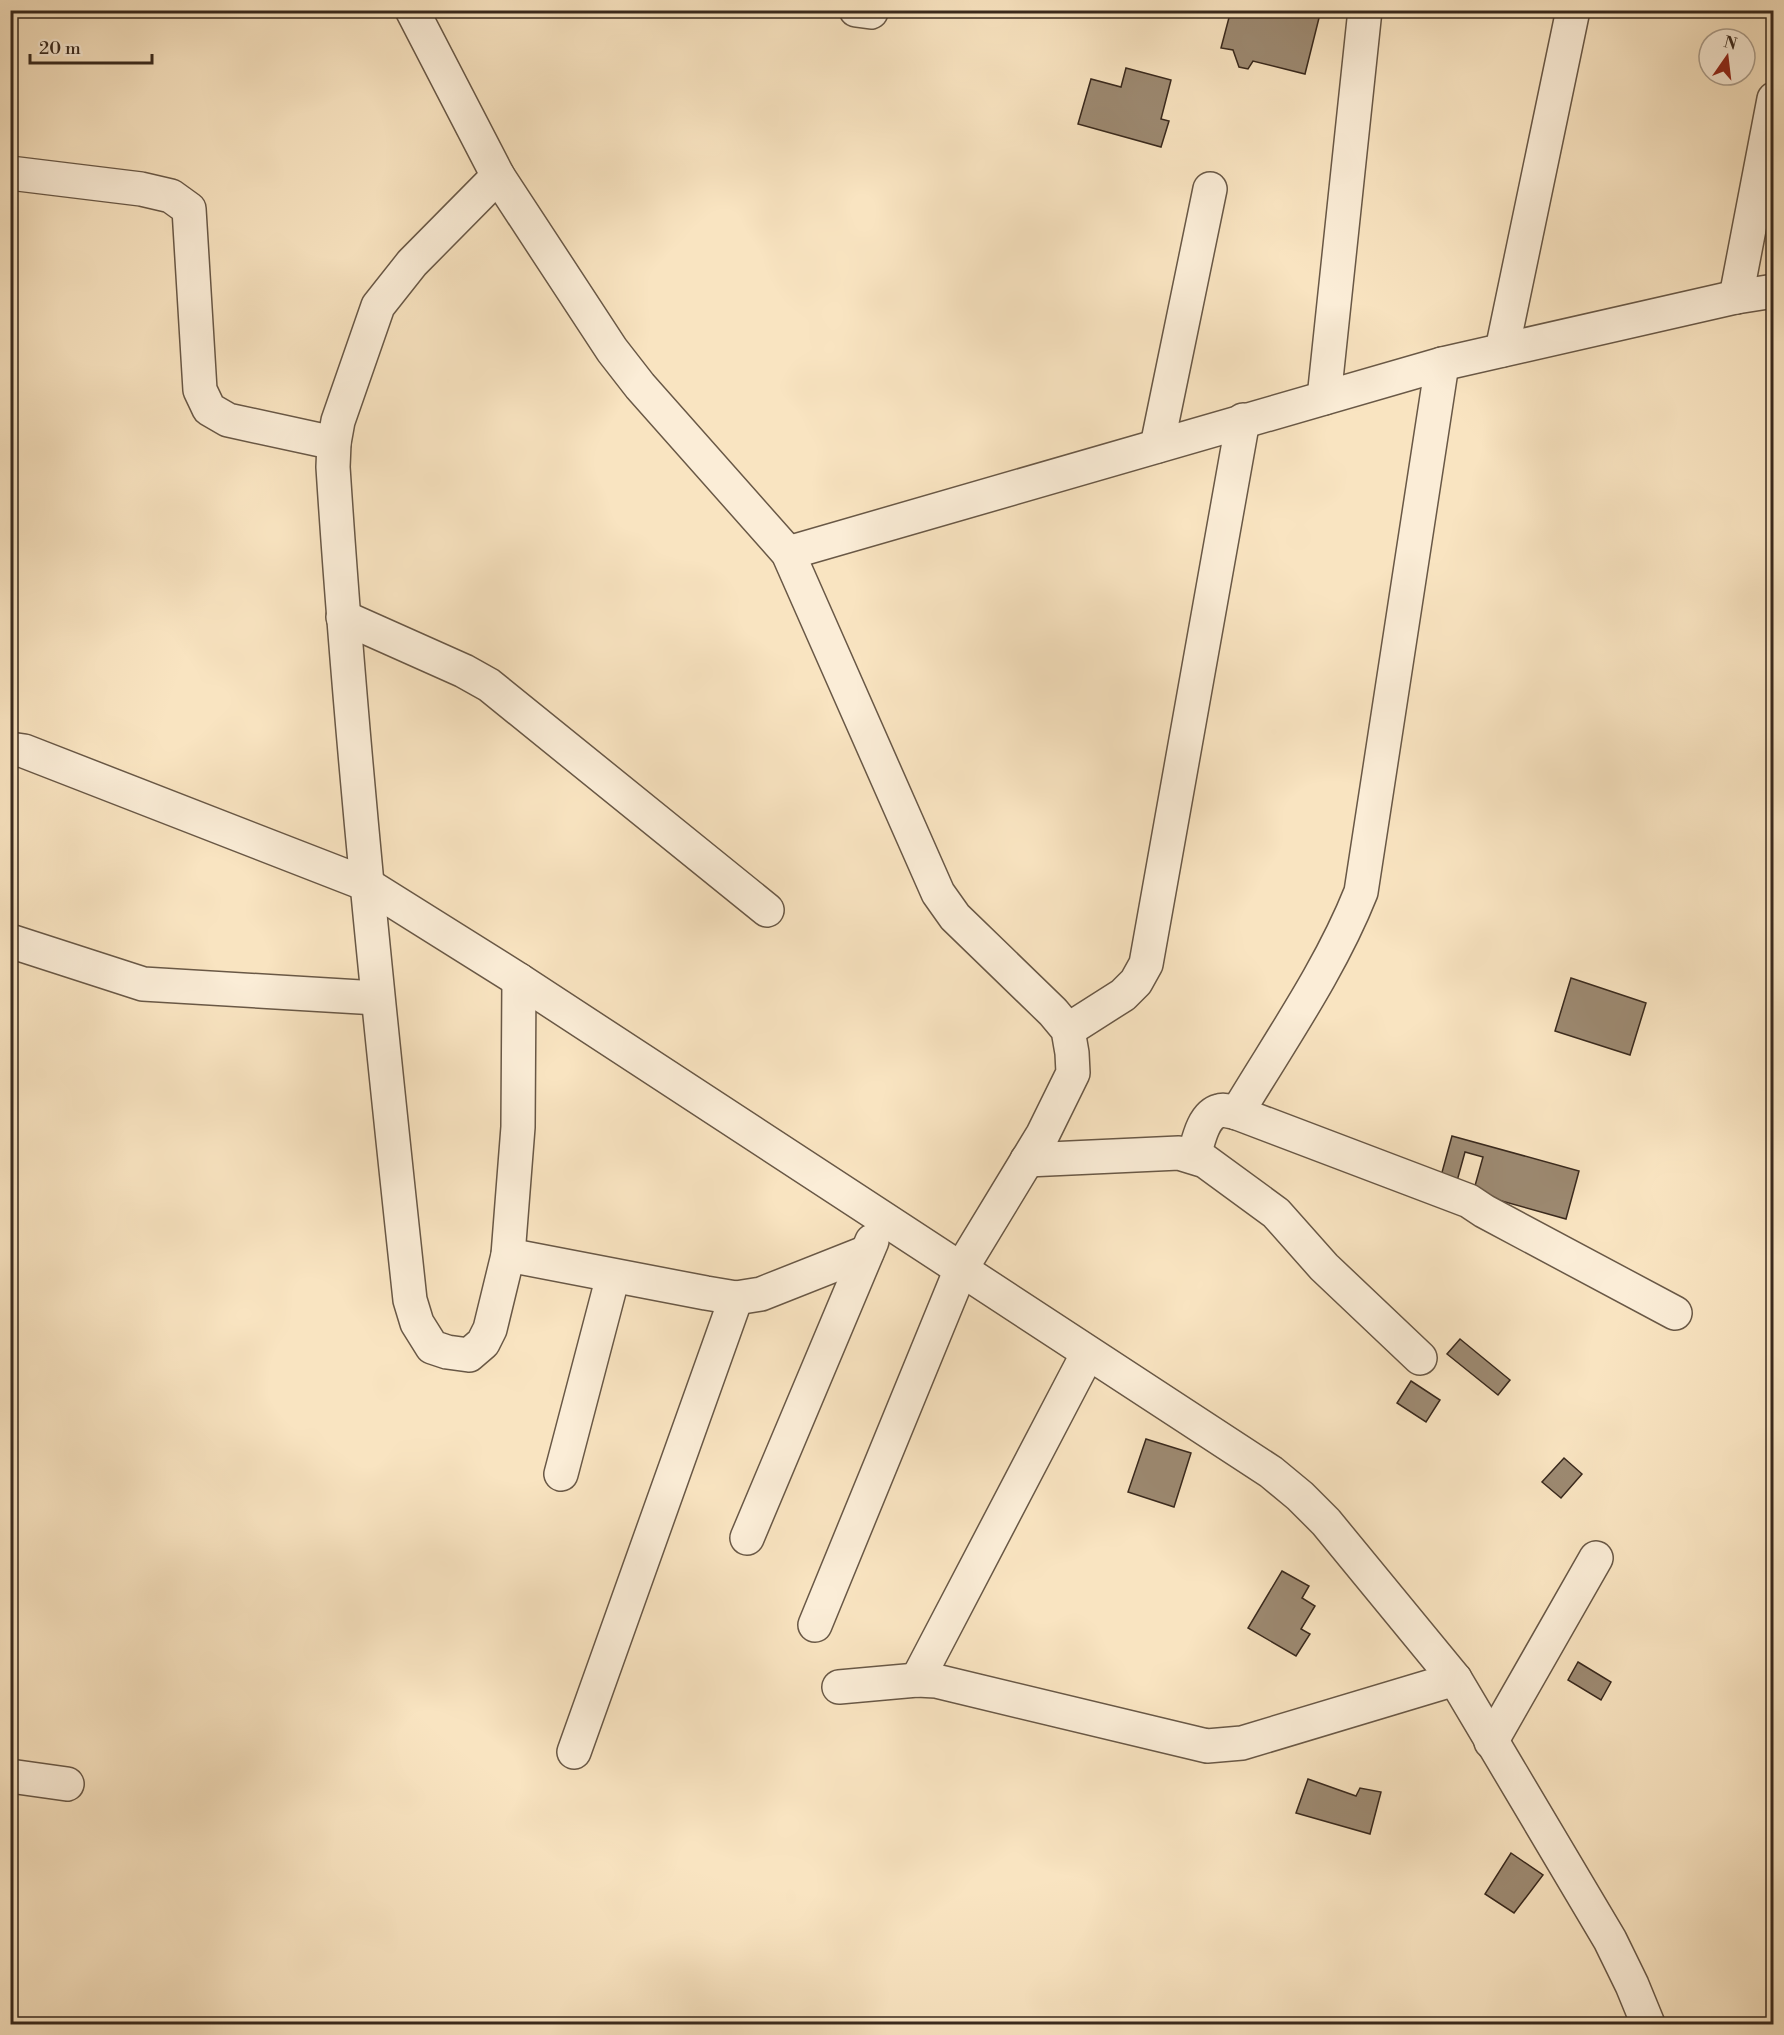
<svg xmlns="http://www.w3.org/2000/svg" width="1784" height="2035" font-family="'Libre Bodoni',serif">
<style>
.building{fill:#9d8a72;stroke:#39291d;stroke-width:1.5}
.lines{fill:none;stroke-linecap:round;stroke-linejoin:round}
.minor-casing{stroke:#695846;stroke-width:36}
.minor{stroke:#fbedd7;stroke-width:33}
</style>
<rect width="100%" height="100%" fill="#f9e4c1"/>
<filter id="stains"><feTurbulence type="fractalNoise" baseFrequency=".00333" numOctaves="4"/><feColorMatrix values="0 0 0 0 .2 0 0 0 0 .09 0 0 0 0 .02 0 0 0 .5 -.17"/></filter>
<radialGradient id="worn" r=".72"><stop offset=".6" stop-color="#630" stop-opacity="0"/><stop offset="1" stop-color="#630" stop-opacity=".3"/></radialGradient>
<g class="building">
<path d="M1231 10H1321L1305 74 1253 61 1248 69 1239 67 1233 50 1221 48Z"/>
<path d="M1126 68 1171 80 1161 119 1169 121 1161 147 1078 124 1091 79 1121 87Z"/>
<path d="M1571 978 1646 1003 1630 1055 1555 1031Z"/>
<path d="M1452 1136 1579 1171 1566 1219 1473 1193 1483 1157 1465 1152 1457 1181 1441 1176Z"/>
<path d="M1460 1339 1510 1380 1498 1395 1447 1354Z"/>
<path d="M1411 1381 1440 1400 1426 1422 1397 1403Z"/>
<path d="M1146 1439 1191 1453 1174 1507 1128 1492Z"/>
<path d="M1564 1458 1582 1474 1561 1498 1542 1482Z"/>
<path d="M1282 1571 1309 1586 1302 1598 1315 1606 1301 1629 1310 1634 1296 1656 1248 1628Z"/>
<path d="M1578 1662 1611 1682 1601 1700 1568 1680Z"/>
<path d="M1308 1779 1356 1796 1360 1788 1381 1792 1370 1834 1296 1813Z"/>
<path d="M1511 1853 1543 1875 1514 1913 1485 1894Z"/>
</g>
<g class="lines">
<g class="minor-casing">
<g id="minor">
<path d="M412 10 498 176 612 350 640 386 788 553 938 893 955 917 1053 1012 1068 1030 1072 1053 1073 1073 1043 1134 961 1269 815 1625"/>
<path d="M856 10 871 12"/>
<path d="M10 173 141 189 171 196 189 209 200 390 209 409 228 420 334 443"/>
<path d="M498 176 412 263 378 306 338 421 334 443 333 467C351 745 380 1022 410 1300L417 1323 432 1347 447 1352 469 1355 483 1343 490 1329 508 1255 518 1127 519 980"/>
<path d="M1736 297 1774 99"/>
<path d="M1502 350 1573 10"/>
<path d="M1324 398 1365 10"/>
<path d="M1157 446 1210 189"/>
<path d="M788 553 1442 364 1736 297 1774 291"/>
<path d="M343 617 464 671 489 685 767 910"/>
<path d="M10 749 24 751 366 884 519 980 1271 1472 1300 1496 1326 1522 1455 1679 1610 1940 1632 1985 1648 2024"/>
<path d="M10 941 143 984 377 998"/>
<path d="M1068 1030 1123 995 1136 982 1146 964 1243 420"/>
<path d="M1237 1113C1280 1041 1330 970 1361 892L1442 364"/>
<path d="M1194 1156C1198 1142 1203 1115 1219 1111 1224 1109 1232 1112 1237 1113L1469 1201 1484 1211 1675 1313"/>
<path d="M1027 1160 1179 1153 1205 1161 1276 1213 1324 1267 1420 1358"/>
<path d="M508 1255 706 1293 736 1298 761 1294 867 1252"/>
<path d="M561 1474 613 1276"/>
<path d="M747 1538 872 1241"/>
<path d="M917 1680 1088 1353"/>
<path d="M839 1687 917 1680 936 1681 1207 1746 1242 1743 1455 1679"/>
<path d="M1491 1742 1596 1558"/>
<path d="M574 1752 736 1298"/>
<path d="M10 1776 67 1784"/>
</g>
</g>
<use href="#minor" class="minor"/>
</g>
<rect width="1784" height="2035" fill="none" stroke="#f9e4c1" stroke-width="36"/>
<rect x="12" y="12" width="1760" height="2011" fill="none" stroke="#39291d" stroke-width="3"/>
<rect x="18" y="18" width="1748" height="1999" fill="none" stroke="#39291d" stroke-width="1.5"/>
<g transform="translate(1727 57) rotate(14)"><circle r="28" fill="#fbedd7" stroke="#ad9f8d" stroke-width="1.5"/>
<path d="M0-4.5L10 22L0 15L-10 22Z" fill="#8f2418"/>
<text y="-9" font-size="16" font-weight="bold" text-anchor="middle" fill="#39291d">N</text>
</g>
<path d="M30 54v9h122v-9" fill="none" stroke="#39291d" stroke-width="3"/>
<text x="39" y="54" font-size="18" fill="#39291d" stroke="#fbedd7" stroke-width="4.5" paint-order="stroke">20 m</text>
<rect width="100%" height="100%" filter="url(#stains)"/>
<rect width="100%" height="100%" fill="url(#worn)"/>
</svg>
